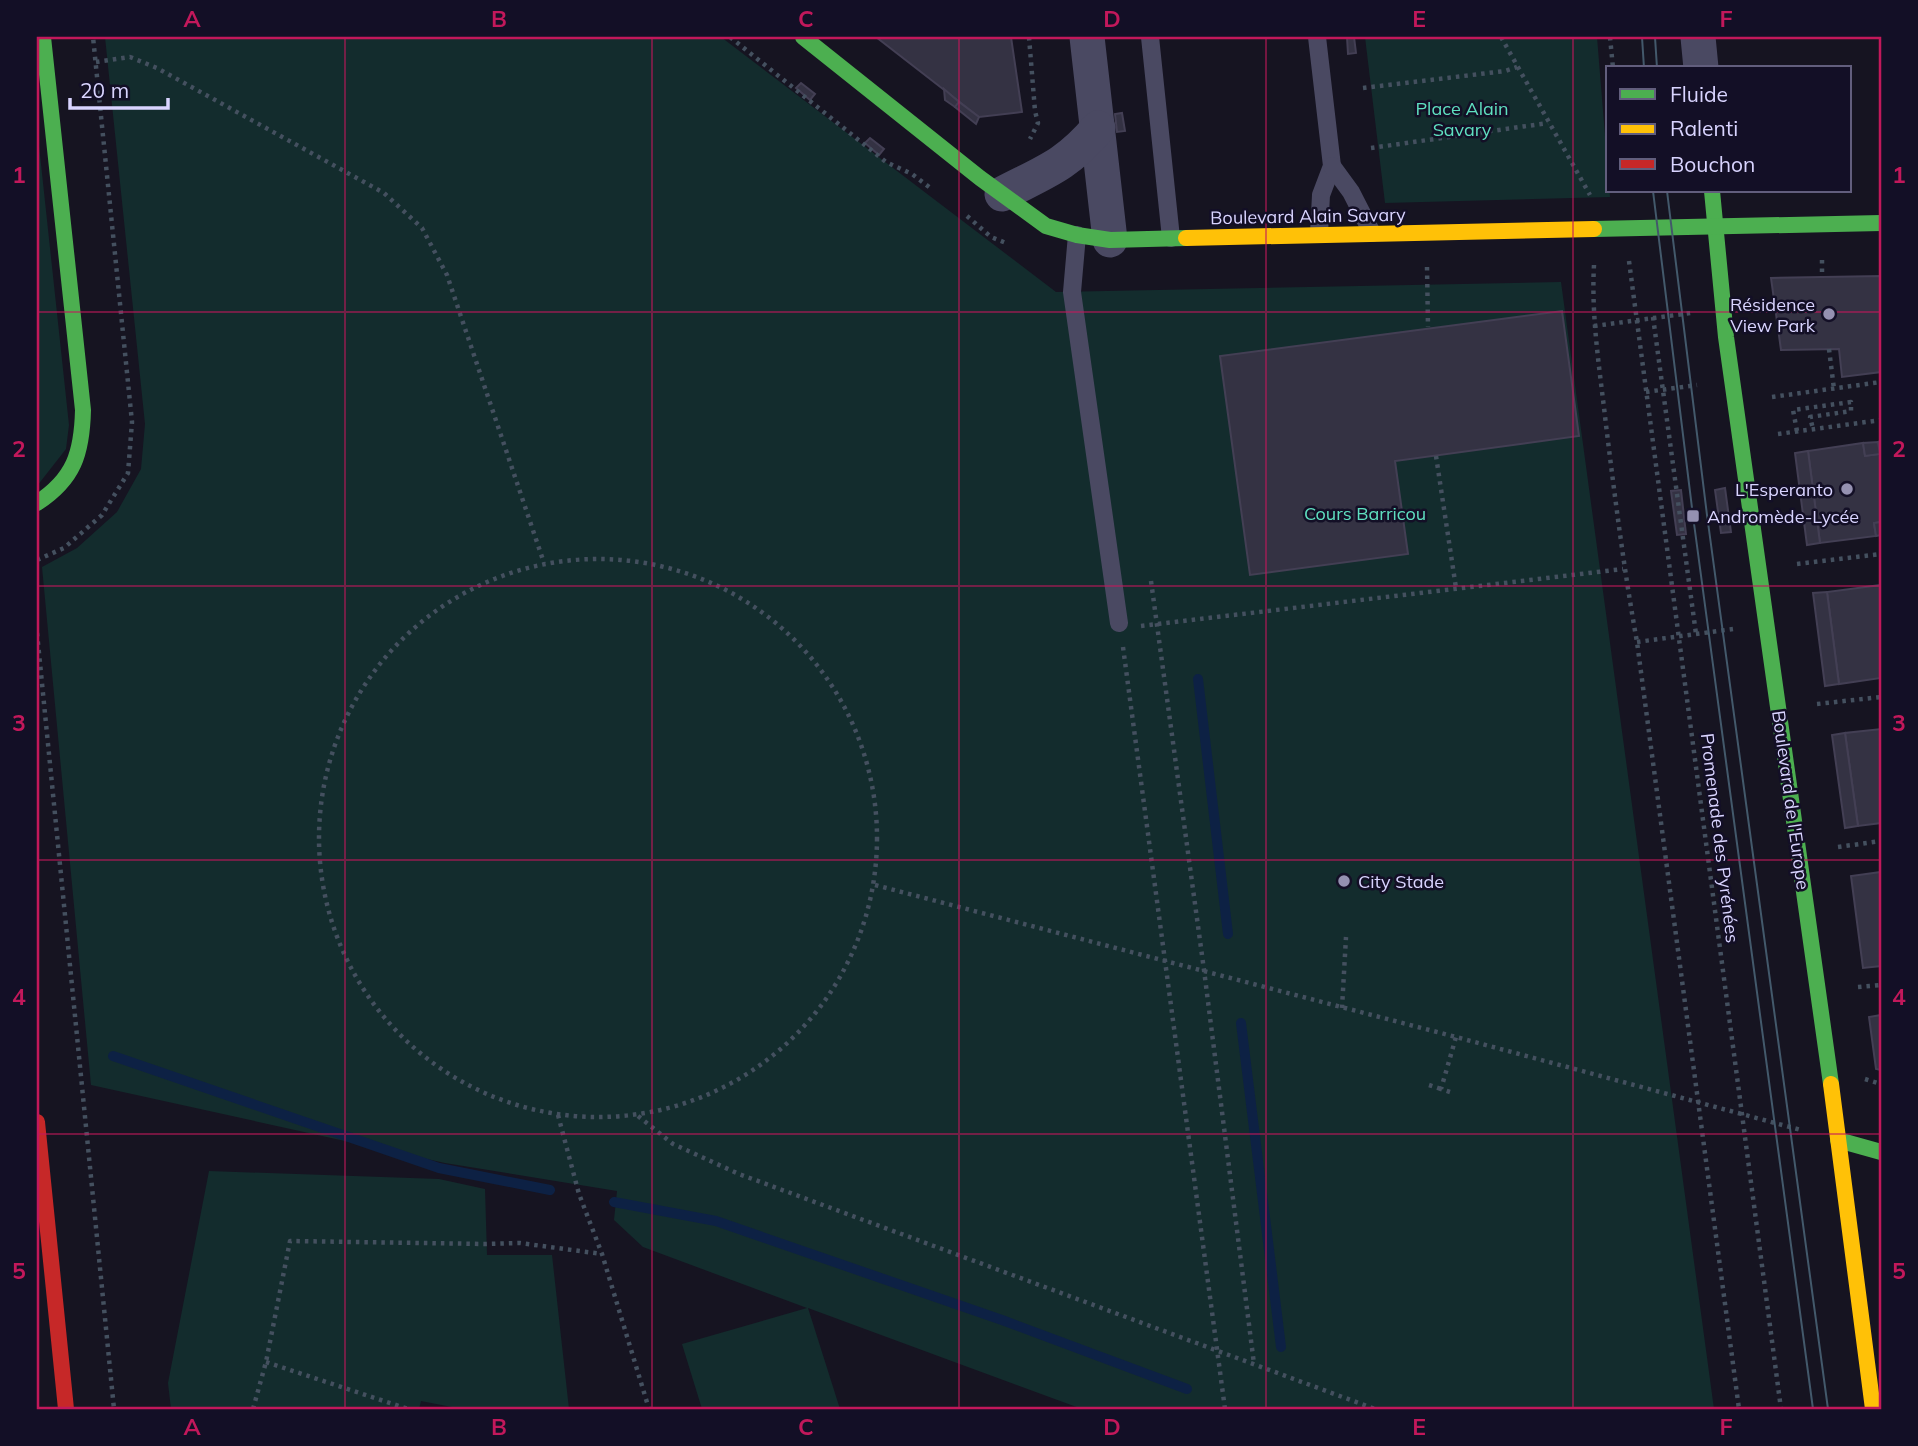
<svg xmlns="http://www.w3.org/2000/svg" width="1918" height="1446" font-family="Mulish,sans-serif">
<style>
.green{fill:#132c2d}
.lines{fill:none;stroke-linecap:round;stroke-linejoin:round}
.stream{stroke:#0d2144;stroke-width:10}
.building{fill:#343243;stroke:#433f54;stroke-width:2}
.path{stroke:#44505f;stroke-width:4.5;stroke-dasharray:3.5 5;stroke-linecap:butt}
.lane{stroke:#4a4962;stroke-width:18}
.street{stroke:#4a4962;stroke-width:35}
.fast{stroke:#4caf50;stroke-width:16}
.slow{stroke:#ffc107;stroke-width:16}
.jam{stroke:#c62828;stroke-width:16}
.tram{stroke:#43596b;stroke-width:2}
.grid{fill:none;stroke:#c2185b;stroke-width:2;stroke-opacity:0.55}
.poi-dot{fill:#9591b1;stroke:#130f26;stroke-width:2.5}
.labels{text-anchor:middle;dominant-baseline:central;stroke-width:5;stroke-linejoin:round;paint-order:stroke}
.park-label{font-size:18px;fill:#5fe0c0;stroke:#130f26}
.street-label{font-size:18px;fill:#d9d4ff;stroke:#130f26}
.poi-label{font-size:18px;fill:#d9d4ff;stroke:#130f26;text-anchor:end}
.neatline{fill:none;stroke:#c2185b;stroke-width:2.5}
.grid-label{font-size:23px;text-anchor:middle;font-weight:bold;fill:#c2185b}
</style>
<rect width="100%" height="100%" fill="#161421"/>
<g class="green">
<path d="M105 37H721L1056 292 1561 282 1714 1409H1082L808 1308 840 1409H702L682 1344 807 1308 643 1247 614 1220 617 1191 445 1163 91 1085 42 567 77 548 117 512 141 469 145 424Z"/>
<path d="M1365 37H1597L1610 197 1385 203Z"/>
<path d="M37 127 69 425 66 449 37 486Z"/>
<path d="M209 1171 439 1179 485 1189 487 1255H552L569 1409H462L421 1401 419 1409H171L168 1383Z"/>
</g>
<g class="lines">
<g class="stream">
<path d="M1198 679 1228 934"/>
<path d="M1241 1023 1281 1347"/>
<path d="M113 1056 439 1168 550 1190"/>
<path d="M614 1202 716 1221 1002 1320 1187 1389"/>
</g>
</g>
<g class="building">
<path d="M876 37H1011L1022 112 979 117Z"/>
<path d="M1347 37H1354L1356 53 1348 54Z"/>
<path d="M801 83 815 94 810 100 796 88Z"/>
<path d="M944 89 959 102 955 107 945 100Z"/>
<path d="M959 102 979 117 976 124 955 107Z"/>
<path d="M1122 113 1125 131 1117 132 1115 114Z"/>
<path d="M870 138 884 149 879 155 865 143Z"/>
<path d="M1881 276V372L1842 377 1839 349 1781 350 1771 278Z"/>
<path d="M1562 311 1579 436 1395 461 1408 554 1250 575 1220 356Z"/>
<path d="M1881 441V522L1874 523 1876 536 1820 543 1808 451 1863 443 1865 456 1880 454 1878 442Z"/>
<path d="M1878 442 1880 454 1865 456 1863 443Z"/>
<path d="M1808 451 1820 543 1807 545 1795 453Z"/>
<path d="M1725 488 1731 532 1721 533 1715 490Z"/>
<path d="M1681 490 1686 534 1677 535 1671 491Z"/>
<path d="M1881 522V535L1876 536 1874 523Z"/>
<path d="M1881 585V678L1839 684 1827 592Z"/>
<path d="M1827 592 1839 684 1825 686 1813 593Z"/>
<path d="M1881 729V823L1858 826 1845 733Z"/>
<path d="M1845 733 1858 826 1845 828 1832 735Z"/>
<path d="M1881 872V966L1863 968 1851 876Z"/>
<path d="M1881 1015V1070L1876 1069 1869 1017Z"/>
</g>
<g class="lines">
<g class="path">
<path d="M730 37 886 162 912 174 933 190"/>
<path d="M1029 37 1035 111 1038 123 1030 139"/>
<path d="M1501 37 1590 195"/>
<path d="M1610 37 1613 68"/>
<path d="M96 62 130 57 157 68 384 193 422 228 447 275 544 563"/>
<path d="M1363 88 1505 71 1517 67"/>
<path d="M1371 148 1548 123"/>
<path d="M967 216 991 237 1006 243"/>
<path d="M1822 260V277"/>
<path d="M1629 261 1781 1409"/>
<path d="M1594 265C1591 318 1600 371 1606 425 1615 498 1624 570 1637 642L1739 1409"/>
<path d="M1427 267 1428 327"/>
<path d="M1653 317 1696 634"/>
<path d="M1594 326 1691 313"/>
<path d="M1829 349 1834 389"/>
<path d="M1646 392 1697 385"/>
<path d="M1772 397 1881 382"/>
<path d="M1797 431 1793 410 1851 402V411L1810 417 1813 429"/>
<path d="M1778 434 1881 420"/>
<path d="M1436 456 1456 588"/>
<circle cx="598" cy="838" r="279"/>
<path d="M37 560 64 548 102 515 128 473 132 422 93 37"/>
<path d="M1797 564 1881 554"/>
<path d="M1151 581 1204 970 1254 1364"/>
<path d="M1141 626 1623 569"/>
<path d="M37 633 114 1409"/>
<path d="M1637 642 1733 629"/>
<path d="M1123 647 1225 1409"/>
<path d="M1817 704 1881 697"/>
<path d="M1838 847 1881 841"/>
<path d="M875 885 1456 1037 1801 1130"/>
<path d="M1858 987 1881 985"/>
<path d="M1342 1008 1346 937"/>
<path d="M1865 1079 1881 1084"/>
<path d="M1429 1085 1441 1089"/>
<path d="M1450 1092 1441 1089 1456 1037"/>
<path d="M558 1115 579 1194 602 1254 649 1409"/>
<path d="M638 1116 673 1144 739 1174 1375 1409"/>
<path d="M266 1362 408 1409"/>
<path d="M253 1409 266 1362 290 1241 486 1244 520 1243 602 1254"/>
</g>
<g class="lane">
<path d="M1150 37 1171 238"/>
<path d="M1317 37 1332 166 1321 195 1319 234"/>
<path d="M1332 166 1351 192 1372 233"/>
<path d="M1077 235 1072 292 1119 623"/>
</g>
<g class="street">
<path d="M1087 37 1110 240"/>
<path d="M1698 37 1701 68"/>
<path d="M1002 194C1044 172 1066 166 1098 128"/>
</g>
<g class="fast">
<path d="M803 37 980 178 1046 226 1077 235 1110 240 1186 238"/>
<path d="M1712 191 1726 337 1831 1084"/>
<path d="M1594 229 1881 223"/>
<path d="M37 503C74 479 82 453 83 410L43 37"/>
<path d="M1838 1140 1881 1152"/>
</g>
<g class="slow">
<path d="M1186 238 1594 229"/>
<path d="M1831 1084 1873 1409"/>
</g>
<path class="jam" d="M37 1122 66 1409"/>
<g class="tram">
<path d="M1642 37 1644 68"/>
<path d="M1655 37 1657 68"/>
<path d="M1653 191 1693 516 1813 1409"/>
<path d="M1667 191 1707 515 1828 1409"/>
</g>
</g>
<path class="grid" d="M345 37V1409M652 37V1409M959 37V1409M1266 37V1409M1573 37V1409M37 312H1881M37 586H1881M37 860H1881M37 1134H1881"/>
<g class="poi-dot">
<circle cx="1829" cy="314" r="7"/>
<circle cx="1847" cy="489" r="7"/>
<rect x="1686" y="509" width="14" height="14" rx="3.5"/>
<circle cx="1344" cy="881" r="7"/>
</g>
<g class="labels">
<g class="park-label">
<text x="1462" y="108">Place Alain<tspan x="1462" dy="21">Savary</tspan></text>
<text x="1365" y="513">Cours Barricou</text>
</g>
<g class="street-label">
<text transform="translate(1308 216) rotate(-1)">Boulevard Alain Savary</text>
<text transform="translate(1791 800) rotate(82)">Boulevard de l'Europe</text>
<text transform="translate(1720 838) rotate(83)">Promenade des Pyrénées</text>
</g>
<g class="poi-label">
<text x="1815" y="304">Résidence<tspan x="1815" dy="21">View Park</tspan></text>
<text x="1833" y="489">L'Esperanto</text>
<text x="1707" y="516" text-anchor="start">Andromède-Lycée</text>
<text x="1358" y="881" text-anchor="start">City Stade</text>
</g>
</g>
<rect width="1918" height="1446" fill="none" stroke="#130f26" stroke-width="77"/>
<rect x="1606" y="66" width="245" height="126" fill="#130f26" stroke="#625e7d" stroke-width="2"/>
<rect x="1620" y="89" width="35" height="10" fill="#4caf50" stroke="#625e7d" stroke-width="2"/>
<text x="1670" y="102" font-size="21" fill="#d9d4ff">Fluide</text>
<rect x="1620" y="124" width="35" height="10" fill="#ffc107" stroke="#625e7d" stroke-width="2"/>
<text x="1670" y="136" font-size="21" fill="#d9d4ff">Ralenti</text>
<rect x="1620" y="159" width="35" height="10" fill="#c62828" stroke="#625e7d" stroke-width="2"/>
<text x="1670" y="172" font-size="21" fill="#d9d4ff">Bouchon</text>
<path d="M70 98v10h98v-10" fill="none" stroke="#d9d4ff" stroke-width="3.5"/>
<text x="80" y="98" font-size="21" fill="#d9d4ff" stroke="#130f26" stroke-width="5" paint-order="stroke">20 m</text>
<rect x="38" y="38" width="1842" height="1370" class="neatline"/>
<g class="grid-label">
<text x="192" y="27">A</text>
<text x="499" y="27">B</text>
<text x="806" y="27">C</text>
<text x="1112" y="27">D</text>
<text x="1419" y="27">E</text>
<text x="1726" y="27">F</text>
<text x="19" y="183">1</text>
<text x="1899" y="183">1</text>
<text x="19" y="457">2</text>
<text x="1899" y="457">2</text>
<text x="19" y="731">3</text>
<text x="1899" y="731">3</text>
<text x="19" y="1005">4</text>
<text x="1899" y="1005">4</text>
<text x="19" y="1279">5</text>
<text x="1899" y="1279">5</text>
<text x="192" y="1435">A</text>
<text x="499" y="1435">B</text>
<text x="806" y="1435">C</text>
<text x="1112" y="1435">D</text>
<text x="1419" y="1435">E</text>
<text x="1726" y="1435">F</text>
</g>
</svg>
